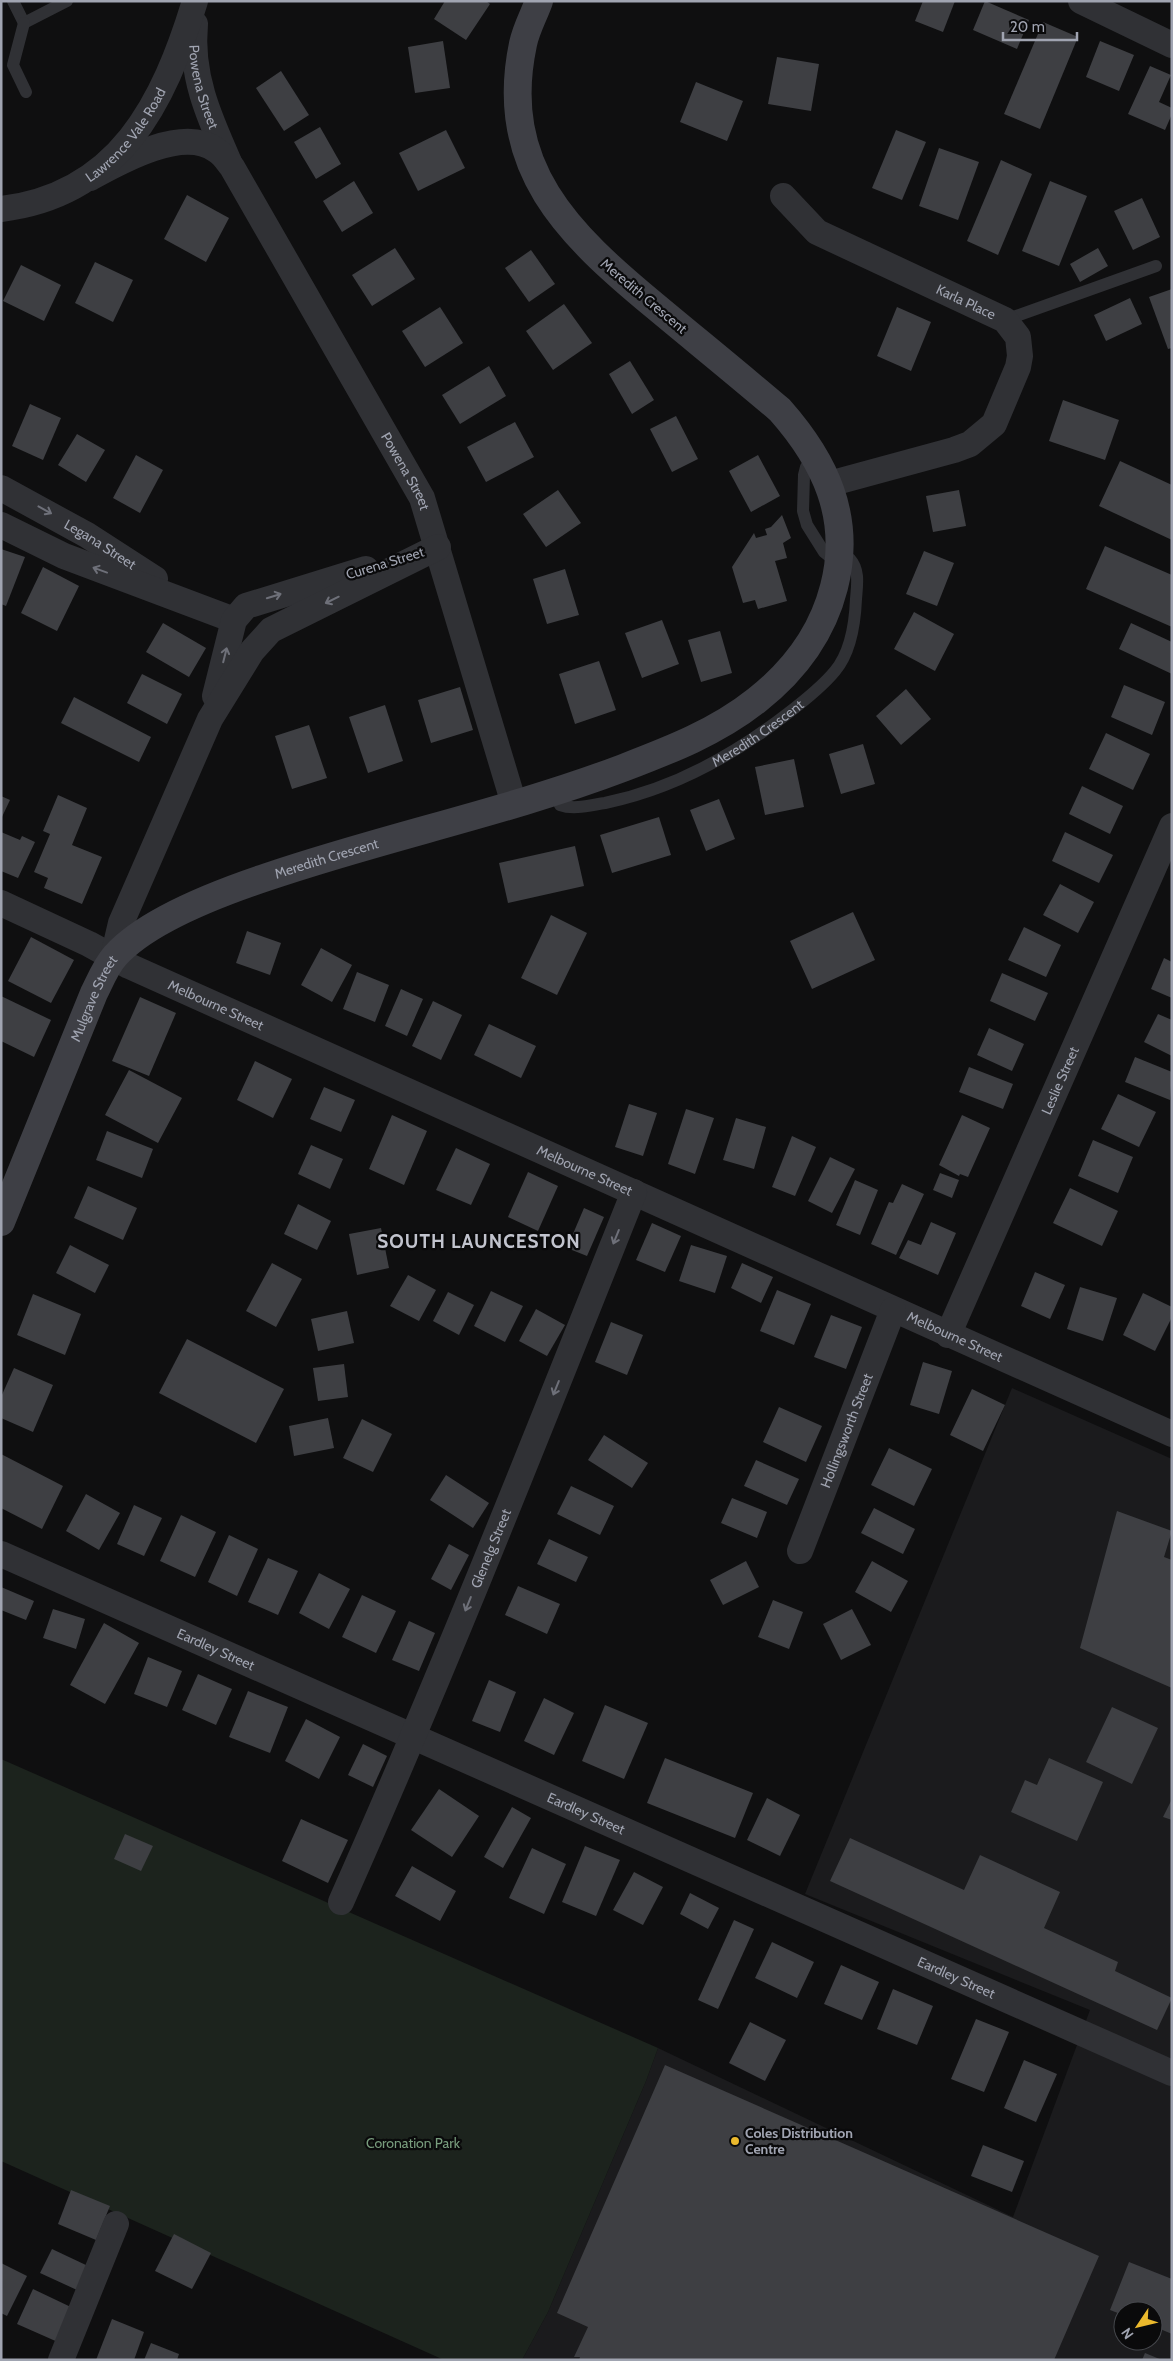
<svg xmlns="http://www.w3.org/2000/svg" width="1173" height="2361" font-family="Cabin,sans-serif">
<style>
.built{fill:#1b1b1d;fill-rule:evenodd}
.green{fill:#1c231d}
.building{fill:#3e3f43}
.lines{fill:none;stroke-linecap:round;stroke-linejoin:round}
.lane{stroke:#303135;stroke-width:12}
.street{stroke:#303135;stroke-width:26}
.secondary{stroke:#3e3f45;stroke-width:28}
.oneway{stroke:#6e7079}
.poi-dot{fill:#ebb92d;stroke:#0a0a0b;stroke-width:2}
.labels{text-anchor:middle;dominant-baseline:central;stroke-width:4.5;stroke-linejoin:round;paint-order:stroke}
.street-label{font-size:14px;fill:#a0a4b1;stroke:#0a0a0b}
.poi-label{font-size:14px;font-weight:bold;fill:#a0a4b1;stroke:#0a0a0b;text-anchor:start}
.park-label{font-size:14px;fill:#789c7d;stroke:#0a0a0b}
.district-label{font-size:19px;font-weight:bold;letter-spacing:1px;fill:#c1c3cd;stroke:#0a0a0b}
</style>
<rect width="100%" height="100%" fill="#0f0f10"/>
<path class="built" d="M1012 1388 1172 1459V2360H522L548 2312 646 2081 658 2048 1013 2217 1090 2010 805 1894ZM1123 2311H1153V2341H1123Z"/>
<path class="green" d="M1 1759 658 2048 646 2081 548 2312 522 2360H444L1 2161Z"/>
<g class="building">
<path d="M445 1H486L490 4 466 40 434 19Z"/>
<path d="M923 1H955L943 32 915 21Z"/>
<path d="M985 1 1029 20 1017 49 973 30Z"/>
<path d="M1043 22 1078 37 1040 129 1004 114Z"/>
<path d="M443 41 450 88 415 93 408 47Z"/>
<path d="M1100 41 1134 55 1119 91 1086 77Z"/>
<path d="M777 57 819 64 811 111 768 104Z"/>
<path d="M1150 66 1171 75 1159 102 1172 108V114L1165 130 1128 114Z"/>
<path d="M281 71 309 115 284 131 256 88Z"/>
<path d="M696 82 743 101 727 141 680 122Z"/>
<path d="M320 127 341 164 316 179 294 142Z"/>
<path d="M446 130 465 168 418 191 399 153Z"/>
<path d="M896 130 926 142 902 200 872 188Z"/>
<path d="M939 148 979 162 958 220 919 206Z"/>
<path d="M1001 160 1032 174 998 255 967 241Z"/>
<path d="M354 181 373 213 342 232 323 201Z"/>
<path d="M1050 181 1087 196 1059 266 1022 251Z"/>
<path d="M187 195 229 218 206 262 164 239Z"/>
<path d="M1142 198 1160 237 1133 250 1114 211Z"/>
<path d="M395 248 415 279 372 306 352 275Z"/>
<path d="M1098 248 1108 266 1080 282 1070 264Z"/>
<path d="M531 250 555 284 529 302 505 268Z"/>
<path d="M95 262 133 280 113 322 75 303Z"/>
<path d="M21 265 61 285 44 321 3 301Z"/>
<path d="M1172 289V348L1168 349 1149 297Z"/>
<path d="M1130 298 1142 324 1106 341 1094 315Z"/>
<path d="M564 304 592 343 553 370 526 331Z"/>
<path d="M440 307 463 343 425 367 402 331Z"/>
<path d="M897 307 931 322 911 371 877 356Z"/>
<path d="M630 361 654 400 632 414 609 374Z"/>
<path d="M489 366 506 396 460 424 442 395Z"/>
<path d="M1063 400 1119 420 1105 460 1049 441Z"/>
<path d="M30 404 61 418 43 460 12 446Z"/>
<path d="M676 416 698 459 672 472 650 429Z"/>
<path d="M515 422 534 457 486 482 467 447Z"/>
<path d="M77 434 105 450 86 482 58 465Z"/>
<path d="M136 455 163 470 140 513 113 498Z"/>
<path d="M758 455 780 496 751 512 729 471Z"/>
<path d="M1120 461 1172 485V540L1099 506Z"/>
<path d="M558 490 581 523 546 547 523 514Z"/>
<path d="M959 490 966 526 933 532 926 496Z"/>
<path d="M782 515 791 538 783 543 787 558 775 561 787 601 758 609 755 600 743 603 732 567 754 533 756 538 767 535 765 529 771 527Z"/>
<path d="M1105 546 1172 575V627L1086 589Z"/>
<path d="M1 549 25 557 6 606 1 604Z"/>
<path d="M924 551 954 563 937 606 906 594Z"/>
<path d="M43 567 79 586 57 631 21 613Z"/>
<path d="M565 569 579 615 547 624 533 579Z"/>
<path d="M914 612 954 634 935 671 894 649Z"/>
<path d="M662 620 679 664 642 678 625 633Z"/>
<path d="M163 623 206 648 189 677 146 652Z"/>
<path d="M1131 623 1172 642V674L1119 649Z"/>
<path d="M720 631 732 673 701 682 688 640Z"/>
<path d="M599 661 616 710 575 724 559 674Z"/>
<path d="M142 674 182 694 167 724 127 703Z"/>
<path d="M1124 685 1165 702 1152 735 1111 717Z"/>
<path d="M460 687 473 730 431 743 418 700Z"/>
<path d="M906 689 931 719 901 745 876 716Z"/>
<path d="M74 697 151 737 139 762 61 723Z"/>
<path d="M385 705 403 761 368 773 349 717Z"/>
<path d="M309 725 327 778 292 789 275 736Z"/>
<path d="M1106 733 1150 754 1133 790 1089 769Z"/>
<path d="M863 744 875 784 841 794 829 754Z"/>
<path d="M794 759 804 807 765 815 755 767Z"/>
<path d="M1082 786 1123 806 1110 834 1069 814Z"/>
<path d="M58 795 87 808 72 845 102 857 82 904 44 888 48 878 34 872 50 834 43 831Z"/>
<path d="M1 796 10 800 1 819Z"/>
<path d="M719 799 735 839 706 851 690 810Z"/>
<path d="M659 817 671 855 612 873 600 835Z"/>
<path d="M1 832 20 840 22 836 35 842 18 878 1 871Z"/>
<path d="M1065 832 1113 855 1099 883 1052 861Z"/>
<path d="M575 846 584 886 508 903 499 863Z"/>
<path d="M1060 884 1094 902 1078 933 1043 915Z"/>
<path d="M853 912 875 960 812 989 790 941Z"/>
<path d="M551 915 587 933 557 995 521 978Z"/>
<path d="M1024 927 1061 945 1046 977 1008 960Z"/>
<path d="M247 931 281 943 270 975 236 963Z"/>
<path d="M31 937 74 960 51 1003 8 981Z"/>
<path d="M321 948 352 965 332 1002 301 985Z"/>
<path d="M1164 958 1172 962V998L1151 989Z"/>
<path d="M357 972 389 985 375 1022 343 1009Z"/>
<path d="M1002 973 1048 993 1035 1021 990 1001Z"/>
<path d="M401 989 423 999 407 1036 385 1026Z"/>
<path d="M1 996 51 1020 34 1057 1 1041Z"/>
<path d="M140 997 176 1013 149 1076 112 1061Z"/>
<path d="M433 1001 462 1015 441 1060 412 1046Z"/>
<path d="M1158 1014 1172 1020V1056L1144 1042Z"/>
<path d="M489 1024 536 1046 521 1078 474 1055Z"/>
<path d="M989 1028 1024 1044 1012 1071 977 1055Z"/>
<path d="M1135 1057 1172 1072 1170 1100 1125 1082Z"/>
<path d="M255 1061 292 1079 273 1118 237 1100Z"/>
<path d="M969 1067 1013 1084 1003 1109 959 1092Z"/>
<path d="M129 1070 182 1098 158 1143 105 1115Z"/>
<path d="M324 1087 355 1100 341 1132 310 1119Z"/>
<path d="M1118 1094 1156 1112 1139 1147 1101 1129Z"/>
<path d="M629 1104 657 1113 643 1156 615 1147Z"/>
<path d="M686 1109 714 1118 695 1174 668 1164Z"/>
<path d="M392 1115 427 1131 404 1185 369 1169Z"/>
<path d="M962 1115 990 1128 968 1177 960 1174 959 1176 939 1165Z"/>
<path d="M736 1118 766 1127 754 1169 723 1160Z"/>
<path d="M107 1131 153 1149 142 1178 96 1160Z"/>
<path d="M792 1136 816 1147 795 1196 772 1187Z"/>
<path d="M1093 1140 1133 1157 1118 1193 1078 1176Z"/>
<path d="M311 1145 343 1159 330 1189 298 1174Z"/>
<path d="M456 1148 490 1164 471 1205 436 1190Z"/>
<path d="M830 1157 855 1169 832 1213 808 1201Z"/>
<path d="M528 1172 558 1186 538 1231 508 1217Z"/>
<path d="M940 1173 959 1180 952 1198 933 1190Z"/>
<path d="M855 1180 878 1190 860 1235 836 1225Z"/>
<path d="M902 1184 924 1194 896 1255 871 1244 889 1202 893 1203Z"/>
<path d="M88 1186 137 1208 123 1240 74 1218Z"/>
<path d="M1070 1188 1118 1211 1102 1246 1053 1223Z"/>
<path d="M298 1204 331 1221 317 1250 284 1234Z"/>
<path d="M584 1208 604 1217 587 1256 567 1248Z"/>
<path d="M931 1222 956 1233 938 1275 899 1258 908 1240 921 1245Z"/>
<path d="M652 1223 681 1236 665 1272 636 1260Z"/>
<path d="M381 1228 389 1268 357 1275 349 1234Z"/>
<path d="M70 1245 109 1265 95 1293 56 1273Z"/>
<path d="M691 1245 727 1256 715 1293 679 1281Z"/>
<path d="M272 1263 302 1279 276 1327 246 1311Z"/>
<path d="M742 1263 773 1277 761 1303 731 1288Z"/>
<path d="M1035 1272 1065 1285 1050 1319 1021 1306Z"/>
<path d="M408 1275 436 1290 419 1321 390 1306Z"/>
<path d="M1080 1287 1117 1298 1103 1341 1067 1329Z"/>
<path d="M777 1290 811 1304 794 1345 760 1331Z"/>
<path d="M491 1291 523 1306 505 1342 474 1326Z"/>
<path d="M448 1292 474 1305 459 1335 433 1321Z"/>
<path d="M1143 1293 1172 1307V1317L1155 1351 1123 1335Z"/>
<path d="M33 1294 81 1314 65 1355 17 1335Z"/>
<path d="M536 1309 565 1325 547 1356 519 1341Z"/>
<path d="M347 1311 354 1343 318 1351 311 1319Z"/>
<path d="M831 1315 862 1327 846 1369 814 1357Z"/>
<path d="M611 1322 643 1335 627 1375 595 1362Z"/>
<path d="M187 1339 284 1389 256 1443 159 1393Z"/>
<path d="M923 1362 952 1371 939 1414 910 1405Z"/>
<path d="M344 1364 348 1397 318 1401 313 1368Z"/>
<path d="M14 1368 53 1385 33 1432 1 1418V1397Z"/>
<path d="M972 1389 1005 1405 983 1451 950 1435Z"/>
<path d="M779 1407 822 1426 806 1462 763 1442Z"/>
<path d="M328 1418 334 1448 294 1456 289 1426Z"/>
<path d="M362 1419 392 1434 373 1472 343 1458Z"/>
<path d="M604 1435 648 1463 632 1488 588 1460Z"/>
<path d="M889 1448 932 1469 914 1506 871 1485Z"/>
<path d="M1 1454 63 1486 42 1529 1 1508Z"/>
<path d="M756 1460 799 1479 787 1505 744 1486Z"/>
<path d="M446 1475 489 1503 473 1528 430 1500Z"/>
<path d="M571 1486 614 1506 600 1535 557 1514Z"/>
<path d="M86 1494 120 1513 99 1550 66 1531Z"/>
<path d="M732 1498 767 1512 757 1538 721 1523Z"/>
<path d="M134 1505 162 1518 144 1556 117 1544Z"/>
<path d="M874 1508 915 1529 903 1554 861 1533Z"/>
<path d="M1117 1511 1172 1531 1164 1557 1172 1560V1688L1080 1648Z"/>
<path d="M181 1515 216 1532 195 1577 160 1561Z"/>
<path d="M229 1535 258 1549 237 1596 208 1582Z"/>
<path d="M549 1539 588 1557 576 1582 537 1564Z"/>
<path d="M449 1544 469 1555 451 1590 431 1579Z"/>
<path d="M268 1558 298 1571 278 1615 248 1602Z"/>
<path d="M746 1561 759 1587 723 1605 710 1580Z"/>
<path d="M872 1561 908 1581 891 1612 855 1592Z"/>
<path d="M319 1573 350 1589 329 1629 299 1613Z"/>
<path d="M518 1586 560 1604 547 1634 505 1615Z"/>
<path d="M1 1587 34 1601 26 1620 1 1610Z"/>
<path d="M362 1595 396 1611 376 1653 342 1637Z"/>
<path d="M773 1600 803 1612 789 1649 758 1637Z"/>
<path d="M53 1609 85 1619 76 1649 43 1638Z"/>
<path d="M852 1609 871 1645 841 1660 823 1624Z"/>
<path d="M409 1621 435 1633 419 1671 392 1660Z"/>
<path d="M104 1623 139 1643 105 1704 70 1685Z"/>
<path d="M148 1657 182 1671 167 1707 134 1694Z"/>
<path d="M198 1674 232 1689 216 1725 182 1710Z"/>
<path d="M489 1680 516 1692 500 1732 472 1721Z"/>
<path d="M248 1691 288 1707 270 1753 229 1737Z"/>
<path d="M544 1698 574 1713 554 1755 524 1741Z"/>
<path d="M605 1705 648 1723 624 1779 582 1761Z"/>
<path d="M1112 1707 1158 1728 1132 1784 1086 1762Z"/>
<path d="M306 1719 340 1737 319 1779 285 1761Z"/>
<path d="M363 1744 387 1756 373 1787 348 1775Z"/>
<path d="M665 1758 753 1793 735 1838 647 1803Z"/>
<path d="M1049 1758 1103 1782 1077 1841 1011 1812 1025 1780 1037 1785Z"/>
<path d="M439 1789 479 1816 452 1857 411 1830Z"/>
<path d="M767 1798 800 1815 780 1856 747 1840Z"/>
<path d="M1172 1799V1820L1163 1817Z"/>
<path d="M512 1807 531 1818 503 1868 484 1857Z"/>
<path d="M301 1819 348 1840 328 1883 282 1861Z"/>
<path d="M125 1834 153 1846 141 1871 114 1859Z"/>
<path d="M850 1838 964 1890 980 1855 1060 1892 1044 1928 1118 1962 1115 1971 1172 1998 1157 2030 830 1881Z"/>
<path d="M585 1846 620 1860 596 1916 562 1902Z"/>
<path d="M532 1848 566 1864 544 1914 509 1898Z"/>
<path d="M412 1866 456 1891 440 1921 395 1896Z"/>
<path d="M634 1872 663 1887 643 1925 613 1910Z"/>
<path d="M690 1893 719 1908 708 1929 680 1914Z"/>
<path d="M734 1920 754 1929 718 2009 698 2000Z"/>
<path d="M772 1942 814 1962 797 1998 755 1978Z"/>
<path d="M841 1965 879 1982 862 2020 824 2004Z"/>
<path d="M893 1989 933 2006 917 2045 877 2029Z"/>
<path d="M976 2019 1009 2032 984 2092 951 2079Z"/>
<path d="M750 2022 786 2040 765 2081 729 2063Z"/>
<path d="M1024 2060 1057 2074 1036 2122 1004 2108Z"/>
<path d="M665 2065 1099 2256 1054 2360H579L580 2357H574L588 2327 557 2313Z"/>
<path d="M983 2145 1024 2161 1012 2192 971 2176Z"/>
<path d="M71 2190 110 2206 96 2240 58 2224Z"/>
<path d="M174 2234 211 2253 192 2289 155 2271Z"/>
<path d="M52 2249 88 2266 77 2290 40 2273Z"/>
<path d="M1129 2262 1172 2279V2334L1153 2326V2311H1123V2315L1110 2310Z"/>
<path d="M1 2263 27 2276 7 2316 1 2313Z"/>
<path d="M33 2289 75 2309 60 2343 17 2324Z"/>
<path d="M112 2319 144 2332 134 2360H96Z"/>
<path d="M151 2343 179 2354 177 2360H144Z"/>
<path d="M1145 2353 1162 2360H1142Z"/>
</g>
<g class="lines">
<g class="lane">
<path d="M13 1 24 23 67 1"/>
<path d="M24 23 13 65 26 92"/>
<path d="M1005 320 1156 266"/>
<path id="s1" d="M554 792 560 805C574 810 591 805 605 803 673 789 734 755 787 714 804 701 822 687 835 671 851 652 855 623 856 599 857 586 860 570 850 559L829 556 824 552 807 525 803 511 804 475 806 467 817 458"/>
</g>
<g class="street">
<path d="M1081 1 1172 45"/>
<path id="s2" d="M195 24C190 75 209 117 229 162"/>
<path id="s3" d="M90 178C121 161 183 126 216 150 223 154 227 161 232 167L422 498 514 804"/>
<path id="s4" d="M783 196 817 232 1005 320 1018 337 1020 356 1018 367 994 424 970 444 954 450 829 484"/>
<path id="s5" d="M1 209C119 195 164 103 195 1"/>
<path id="s6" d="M1 488 87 535 155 579"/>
<path d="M1 525 64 556 234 620"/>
<path d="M215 696 234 620 246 606 366 569"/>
<path id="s7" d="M1 903 89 944 129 966 1172 1434"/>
<path d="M113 957 121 923 210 719 252 651 271 630 283 624 438 547"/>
<path id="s8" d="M948 1335 1172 826"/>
<path id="s9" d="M800 1551 893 1310"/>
<path id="s10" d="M1 1554 1172 2073"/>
<path id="s11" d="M341 1902C445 1668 539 1430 634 1192"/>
<path d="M61 2360 116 2224"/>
</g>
<path class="secondary" id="s12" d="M1 1222 94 993C100 981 106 966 115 956 147 920 222 892 267 877 384 837 507 812 623 768 670 750 717 732 757 700 795 670 822 634 834 587 852 517 825 461 780 410 739 375 697 341 655 306 568 234 497 167 523 44 526 29 534 15 539 1"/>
</g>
<defs><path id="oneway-shaft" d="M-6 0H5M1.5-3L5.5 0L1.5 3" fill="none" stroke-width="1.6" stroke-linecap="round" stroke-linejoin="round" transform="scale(1.25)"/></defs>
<g class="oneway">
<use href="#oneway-shaft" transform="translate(45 510) rotate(29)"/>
<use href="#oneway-shaft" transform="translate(100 570) rotate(-160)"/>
<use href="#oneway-shaft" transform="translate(274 596) rotate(-17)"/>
<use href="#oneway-shaft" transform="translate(332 600) rotate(154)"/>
<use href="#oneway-shaft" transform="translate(225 655) rotate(-76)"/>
<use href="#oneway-shaft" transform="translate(616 1237) rotate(112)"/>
<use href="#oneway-shaft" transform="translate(556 1388) rotate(112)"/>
<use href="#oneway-shaft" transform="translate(468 1604) rotate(112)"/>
</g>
<circle class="poi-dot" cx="735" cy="2141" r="5"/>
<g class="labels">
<g class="street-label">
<text stroke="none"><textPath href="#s2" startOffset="64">Powena Street</textPath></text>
<text stroke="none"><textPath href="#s5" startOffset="151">Lawrence Vale Road</textPath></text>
<text transform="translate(644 296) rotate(40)">Meredith Crescent</text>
<text stroke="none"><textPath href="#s4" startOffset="214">Karla Place</textPath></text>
<text stroke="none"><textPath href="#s3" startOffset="509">Powena Street</textPath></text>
<text stroke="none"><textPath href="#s6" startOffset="114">Legana Street</textPath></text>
<text transform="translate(385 563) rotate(-17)">Curena Street</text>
<text stroke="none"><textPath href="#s1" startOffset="229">Meredith Crescent</textPath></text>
<text stroke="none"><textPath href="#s12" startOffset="525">Meredith Crescent</textPath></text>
<text stroke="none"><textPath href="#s12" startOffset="242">Mulgrave Street</textPath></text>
<text stroke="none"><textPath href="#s7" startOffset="238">Melbourne Street</textPath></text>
<text stroke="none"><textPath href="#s8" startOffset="278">Leslie Street</textPath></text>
<text stroke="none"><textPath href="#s7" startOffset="642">Melbourne Street</textPath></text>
<text stroke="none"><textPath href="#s7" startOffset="1048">Melbourne Street</textPath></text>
<text stroke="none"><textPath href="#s9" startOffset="129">Hollingsworth Street</textPath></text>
<text stroke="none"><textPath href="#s11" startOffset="384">Glenelg Street</textPath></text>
<text stroke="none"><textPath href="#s10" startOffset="235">Eardley Street</textPath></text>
<text stroke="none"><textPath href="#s10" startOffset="640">Eardley Street</textPath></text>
<text stroke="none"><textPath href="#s10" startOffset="1045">Eardley Street</textPath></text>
</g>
<g class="poi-label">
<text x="745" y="2133">Coles Distribution<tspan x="745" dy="16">Centre</tspan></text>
</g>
<g class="park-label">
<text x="413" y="2143">Coronation Park</text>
</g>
<g class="district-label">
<text x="479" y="1241">SOUTH LAUNCESTON</text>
</g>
</g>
<rect width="1173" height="2361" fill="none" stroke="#a0a4b1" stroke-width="5"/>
<g transform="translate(1138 2326) rotate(235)"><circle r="24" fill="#0a0a0b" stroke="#46484d"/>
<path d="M0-4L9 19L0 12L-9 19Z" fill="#ebb92d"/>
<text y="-8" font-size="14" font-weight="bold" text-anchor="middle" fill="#a0a4b1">N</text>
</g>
<path d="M1003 32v8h74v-8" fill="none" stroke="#a0a4b1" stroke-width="2.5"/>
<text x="1010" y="32" font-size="15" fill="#a0a4b1" stroke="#0a0a0b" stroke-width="4" paint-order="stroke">20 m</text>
</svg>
